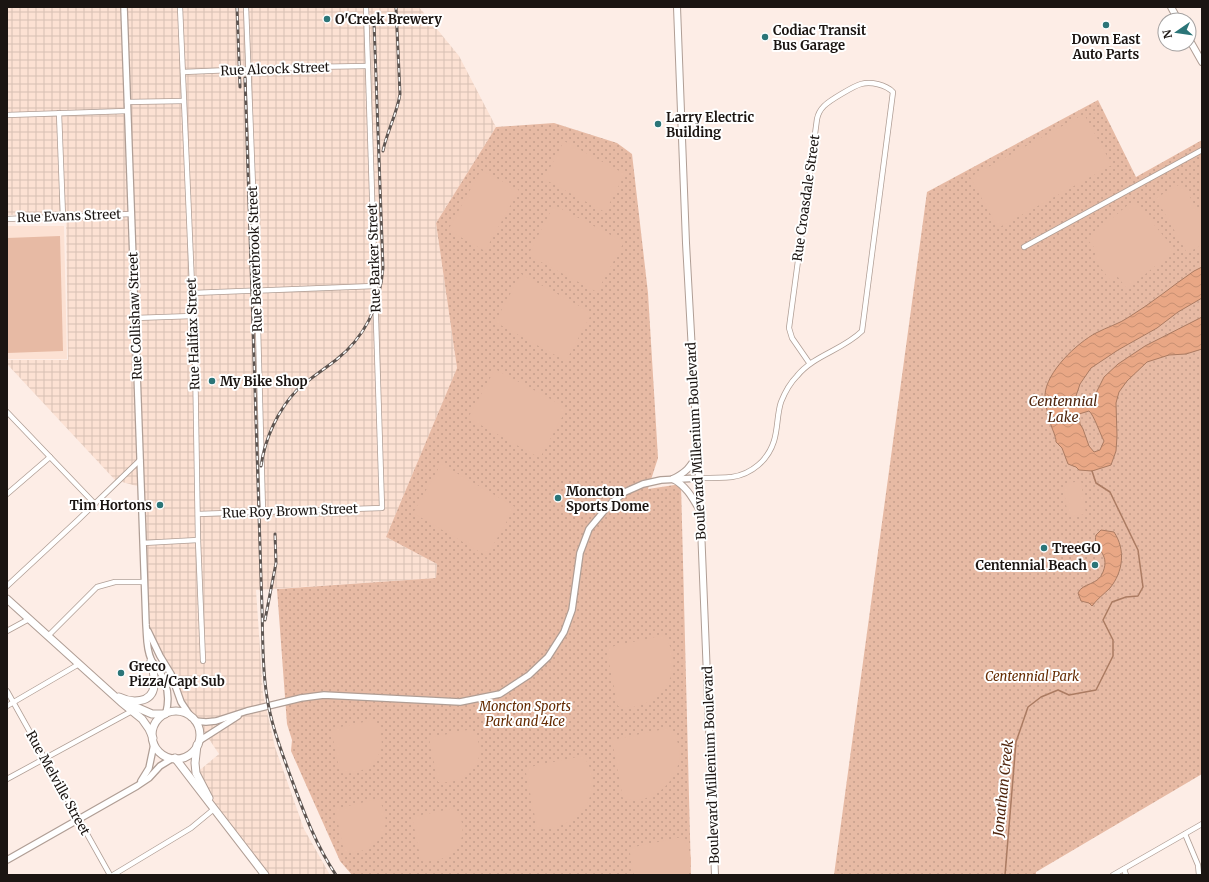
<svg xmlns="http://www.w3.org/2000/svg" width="1209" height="882" font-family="Merriweather,serif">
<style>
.built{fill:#fce1d3}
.industrial{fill:url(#industrial-grid)}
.park{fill:url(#park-dots)}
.pitch{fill:#e7baa4}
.water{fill:url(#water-waves);stroke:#ab7b62;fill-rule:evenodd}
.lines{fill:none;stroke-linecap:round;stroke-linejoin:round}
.stream{stroke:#ab7b62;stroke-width:1.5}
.minor-casing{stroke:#b09e95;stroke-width:6}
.tertiary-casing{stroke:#b09e95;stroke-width:8}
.secondary-casing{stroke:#b09e95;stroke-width:8}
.primary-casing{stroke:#b09e95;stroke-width:9}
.minor{stroke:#fff;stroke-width:4.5}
.tertiary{stroke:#fff;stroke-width:5.5}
.secondary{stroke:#fff;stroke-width:6}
.primary{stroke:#fff;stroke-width:7}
.rail-casing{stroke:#5e5551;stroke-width:3}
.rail{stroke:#fff;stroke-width:1.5;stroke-dasharray:4.5;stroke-linecap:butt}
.poi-dot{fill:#2b7578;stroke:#fff;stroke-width:1.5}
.labels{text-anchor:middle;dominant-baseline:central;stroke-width:4;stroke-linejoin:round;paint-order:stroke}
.poi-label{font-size:13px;font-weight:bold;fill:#1b1512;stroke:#fff;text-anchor:start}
.street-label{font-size:13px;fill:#1b1512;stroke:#fff}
.park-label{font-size:13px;font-style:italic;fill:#652b02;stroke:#fff}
.water-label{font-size:14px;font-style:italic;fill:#51260e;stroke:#fff}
</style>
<defs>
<pattern id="industrial-grid" width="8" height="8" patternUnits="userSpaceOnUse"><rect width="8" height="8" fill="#fce1d3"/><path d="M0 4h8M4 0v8" fill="none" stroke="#d7c0b4"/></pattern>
<pattern id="park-dots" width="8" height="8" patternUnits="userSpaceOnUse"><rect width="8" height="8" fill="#e7baa4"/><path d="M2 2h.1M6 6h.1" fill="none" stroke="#c69f8c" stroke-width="1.8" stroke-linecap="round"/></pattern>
<pattern id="water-waves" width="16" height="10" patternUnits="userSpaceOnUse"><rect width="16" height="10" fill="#e9a785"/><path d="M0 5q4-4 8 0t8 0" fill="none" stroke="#c78f72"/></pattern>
</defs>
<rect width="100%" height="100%" fill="#fdede6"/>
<path class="built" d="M7 226H64L67 359H7Z"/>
<path class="industrial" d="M7 7H419L459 56 496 127 436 223 457 368 386 537 437 564 436 578 256 590 263 694 275 747 304 829 330 875H263L189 779 219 754 184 702 160 660 150 627 144 488 115 480 7 364V360H68L66 213 7 215Z"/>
<g class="park">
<path d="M1098 100 1136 177 1202 140V774L1036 872V875H834L927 192Z"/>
<path d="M554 123 617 143 632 154 648 293 658 458 648 489 681 484 691 875H352L340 861 291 751 292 740 287 724 277 589 436 578 437 564 386 537 457 368 436 223 496 127Z"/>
</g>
<g class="pitch">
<path d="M1084 114 1112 165 998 228 970 177Z"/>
<path d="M564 141 625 174 605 212 544 179Z"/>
<path d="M481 170 519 190 485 251 448 230Z"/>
<path d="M1182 183 1202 218V245L1187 253 1156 198Z"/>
<path d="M1134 200 1175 250 1127 289 1117 276 1111 281 1092 257 1098 252 1087 239Z"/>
<path d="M554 205 624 242 597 292 528 255Z"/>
<path d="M60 236 63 351 7 353V238Z"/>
<path d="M521 274 592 313 566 361 495 322Z"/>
<path d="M495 369 567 408 540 458 468 418Z"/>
<path d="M441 464 515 507 487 556 413 513Z"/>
<path d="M1081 481 1086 514 1068 517 1063 484Z"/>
<path d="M664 635C666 639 669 642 670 646 682 674 661 703 633 707 628 708 622 707 618 706L606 648Z"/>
<path d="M374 720C394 748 372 777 340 773L331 729Z"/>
<path d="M669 728C672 731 675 734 676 738 688 766 667 795 639 800 634 801 628 799 623 799L612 740Z"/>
<path d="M472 729C492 757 470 786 438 782L429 738Z"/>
<path d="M582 756C585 759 588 762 589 766 601 795 580 823 552 828 547 829 541 827 537 827L525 768Z"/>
<path d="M378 799C398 827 376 856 344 852L335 809Z"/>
<path d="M455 808C475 836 453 865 421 861L412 817Z"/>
<path d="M682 837C690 848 694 861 688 875H634L629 848Z"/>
</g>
<g class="water">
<path d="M1202 267V298L1178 312 1157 328 1118 350 1091 368 1080 384 1076 396 1078 402H1090L1095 399 1097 391 1104 377 1118 364 1145 346 1202 317V349L1186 354 1169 355 1147 362 1127 381 1119 392 1116 403 1117 436 1116 451 1111 465 1092 471 1079 470 1076 467 1068 464 1062 448 1056 442C1056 438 1055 437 1054 433 1050 424 1045 405 1045 395 1046 372 1077 343 1096 333 1107 327 1119 324 1129 317 1152 303 1172 286 1194 271ZM1089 411C1094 415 1100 434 1104 441L1100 450 1094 452 1089 446 1083 429 1080 424 1079 414Z"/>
<path d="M1101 530 1114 532C1126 550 1123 572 1110 588 1104 594 1097 599 1092 606L1089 603 1081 601 1078 593C1083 582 1098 586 1103 572 1111 552 1092 549 1096 535Z"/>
</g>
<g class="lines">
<path class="stream" d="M1005 875 1016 742 1028 707 1041 697 1058 690 1069 695 1096 690 1113 656V640L1103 620 1112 602 1126 597 1138 596 1143 587 1138 550 1110 492 1096 483 1092 471"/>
<g class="minor-casing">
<g id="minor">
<path d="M180 7 195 356 198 540 203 661"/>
<path d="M246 7 257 290 263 512"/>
<path d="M183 72 308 67 367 66"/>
<path d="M127 102 184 101"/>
<path d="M59 113 63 217"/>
<path d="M7 115 127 111"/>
<path d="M7 219 131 214"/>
<path d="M1024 247 1202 150"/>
<path d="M192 293 375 286"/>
<path d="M135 318 193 316"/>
<path d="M7 412 95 504"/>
<path d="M699 478C710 478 722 478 732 477 752 474 768 460 774 441 778 428 777 414 781 402 785 392 790 383 797 376 814 355 843 350 862 331L893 92C886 85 871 81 861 84 854 86 830 100 824 106 820 110 818 114 817 119L789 328 792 338 810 364"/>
<path d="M7 494 50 457"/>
<path d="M198 514 382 508 366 7"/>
<path d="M143 543 198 540"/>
<path d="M7 586 78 520 140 460"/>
<path d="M7 631 29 619"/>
<path d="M48 636 97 587 115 582H144"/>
<path d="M7 691 110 875"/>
<path d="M7 706 79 664"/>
<path d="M7 779 132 711"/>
<path d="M1185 834 1198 865 1199 875"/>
<path d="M1124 869 1126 875"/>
<path d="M113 875 191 828 214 809"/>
<path d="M1113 875 1202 824"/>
</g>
</g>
<g class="tertiary-casing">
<g id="tertiary">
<path d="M124 7 146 625C147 636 146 648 151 659 152 663 156 665 158 669 168 683 170 697 166 713"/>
<path d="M148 631 160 656 171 674 181 702 191 717"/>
<path d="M195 721 206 722 216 721 247 711 301 698 324 695 460 702 500 694 529 675 548 657 564 632 572 610 580 553 589 529 609 505 625 492 643 484 661 480 699 478"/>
<path d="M199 741 238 716"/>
<path d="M141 781 149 768 154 744"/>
<path d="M7 860 137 786 149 778 160 766 173 758"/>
</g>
</g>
<g class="secondary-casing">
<g id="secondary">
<path d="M677 7 686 243 699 478 715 875"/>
<path d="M1171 7 1178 20"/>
<path d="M1189 39 1202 62"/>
<path d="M673 479C686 486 692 497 699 509"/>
<path d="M673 479C686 472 690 468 697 455"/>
</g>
</g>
<g class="primary-casing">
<g id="primary">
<path d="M7 599 121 702 142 719 149 729 153 738"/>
<path d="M119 697C131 703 152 704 154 686 155 678 153 669 151 661"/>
<path d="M129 704 152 714H165"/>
<circle cx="176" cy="735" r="24"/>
<path d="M197 745 195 763 196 773 209 798"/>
<path d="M175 758 265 875"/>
</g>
</g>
<use href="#minor" class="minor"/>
<use href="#tertiary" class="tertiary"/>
<use href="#secondary" class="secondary"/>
<use href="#primary" class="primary"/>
<g class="rail-casing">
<g id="rail">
<path d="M237 7 240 87"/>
<path d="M245 78 262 608C263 638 262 668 267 697 271 724 281 750 290 775 303 810 315 844 336 875"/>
<path d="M383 151C387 131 397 114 400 94L396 7"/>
<path d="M261 466C265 438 278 410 297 390 309 379 323 370 336 360 365 337 380 305 383 268L374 22"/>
<path d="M265 620 276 563 275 534"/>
</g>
</g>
<use href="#rail" class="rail"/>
</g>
<g class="poi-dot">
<circle cx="327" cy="19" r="4"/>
<circle cx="1106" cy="25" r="4"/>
<circle cx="765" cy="37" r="4"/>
<circle cx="658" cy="124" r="4"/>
<circle cx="212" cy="381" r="4"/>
<circle cx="558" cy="498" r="4"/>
<circle cx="160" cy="505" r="4"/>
<circle cx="1044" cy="548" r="4"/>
<circle cx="1095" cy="565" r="4"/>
<circle cx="121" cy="673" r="4"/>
</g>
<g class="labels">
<g class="poi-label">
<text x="335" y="19">O'Creek Brewery</text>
<text x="773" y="30">Codiac Transit<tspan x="773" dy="15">Bus Garage</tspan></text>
<text x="1106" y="39" text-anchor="middle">Down East<tspan x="1106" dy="15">Auto Parts</tspan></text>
<text x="666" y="117">Larry Electric<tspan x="666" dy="15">Building</tspan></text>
<text x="220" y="381">My Bike Shop</text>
<text x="566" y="491">Moncton<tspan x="566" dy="15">Sports Dome</tspan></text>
<text x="152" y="505" text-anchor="end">Tim Hortons</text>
<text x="1052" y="548">TreeGO</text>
<text x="1087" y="565" text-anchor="end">Centennial Beach</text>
<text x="129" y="666">Greco<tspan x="129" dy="15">Pizza/Capt Sub</tspan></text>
</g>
<g class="street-label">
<text transform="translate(275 69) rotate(-2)">Rue Alcock Street</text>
<text transform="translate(806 198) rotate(-82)">Rue Croasdale Street</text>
<text transform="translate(69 216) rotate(-2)">Rue Evans Street</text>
<text transform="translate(374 258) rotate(-92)">Rue Barker Street</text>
<text transform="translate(255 259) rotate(-92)">Rue Beaverbrook Street</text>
<text transform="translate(135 316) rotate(-92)">Rue Collishaw Street</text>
<text transform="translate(193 334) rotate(-92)">Rue Halifax Street</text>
<text transform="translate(696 441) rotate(-93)">Boulevard Millenium Boulevard</text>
<text transform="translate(290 511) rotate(-2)">Rue Roy Brown Street</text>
<text transform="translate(711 765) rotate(-92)">Boulevard Millenium Boulevard</text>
<text transform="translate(58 783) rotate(61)">Rue Melville Street</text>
</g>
<g class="park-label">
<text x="1032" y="676">Centennial Park</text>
<text x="525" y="706">Moncton Sports<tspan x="525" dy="15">Park and 4Ice</tspan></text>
</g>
<g class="water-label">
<text x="1063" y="401">Centennial<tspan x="1063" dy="16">Lake</tspan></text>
<text transform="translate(1003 788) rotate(-84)">Jonathan Creek</text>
</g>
</g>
<rect width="1209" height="882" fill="none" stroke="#1b1512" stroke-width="16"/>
<g transform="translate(1177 32) rotate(257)"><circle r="19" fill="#ffffff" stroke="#a4a1a0"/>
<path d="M0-3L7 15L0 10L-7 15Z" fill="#2b7578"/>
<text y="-6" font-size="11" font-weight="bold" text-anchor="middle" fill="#1b1512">N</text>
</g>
</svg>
